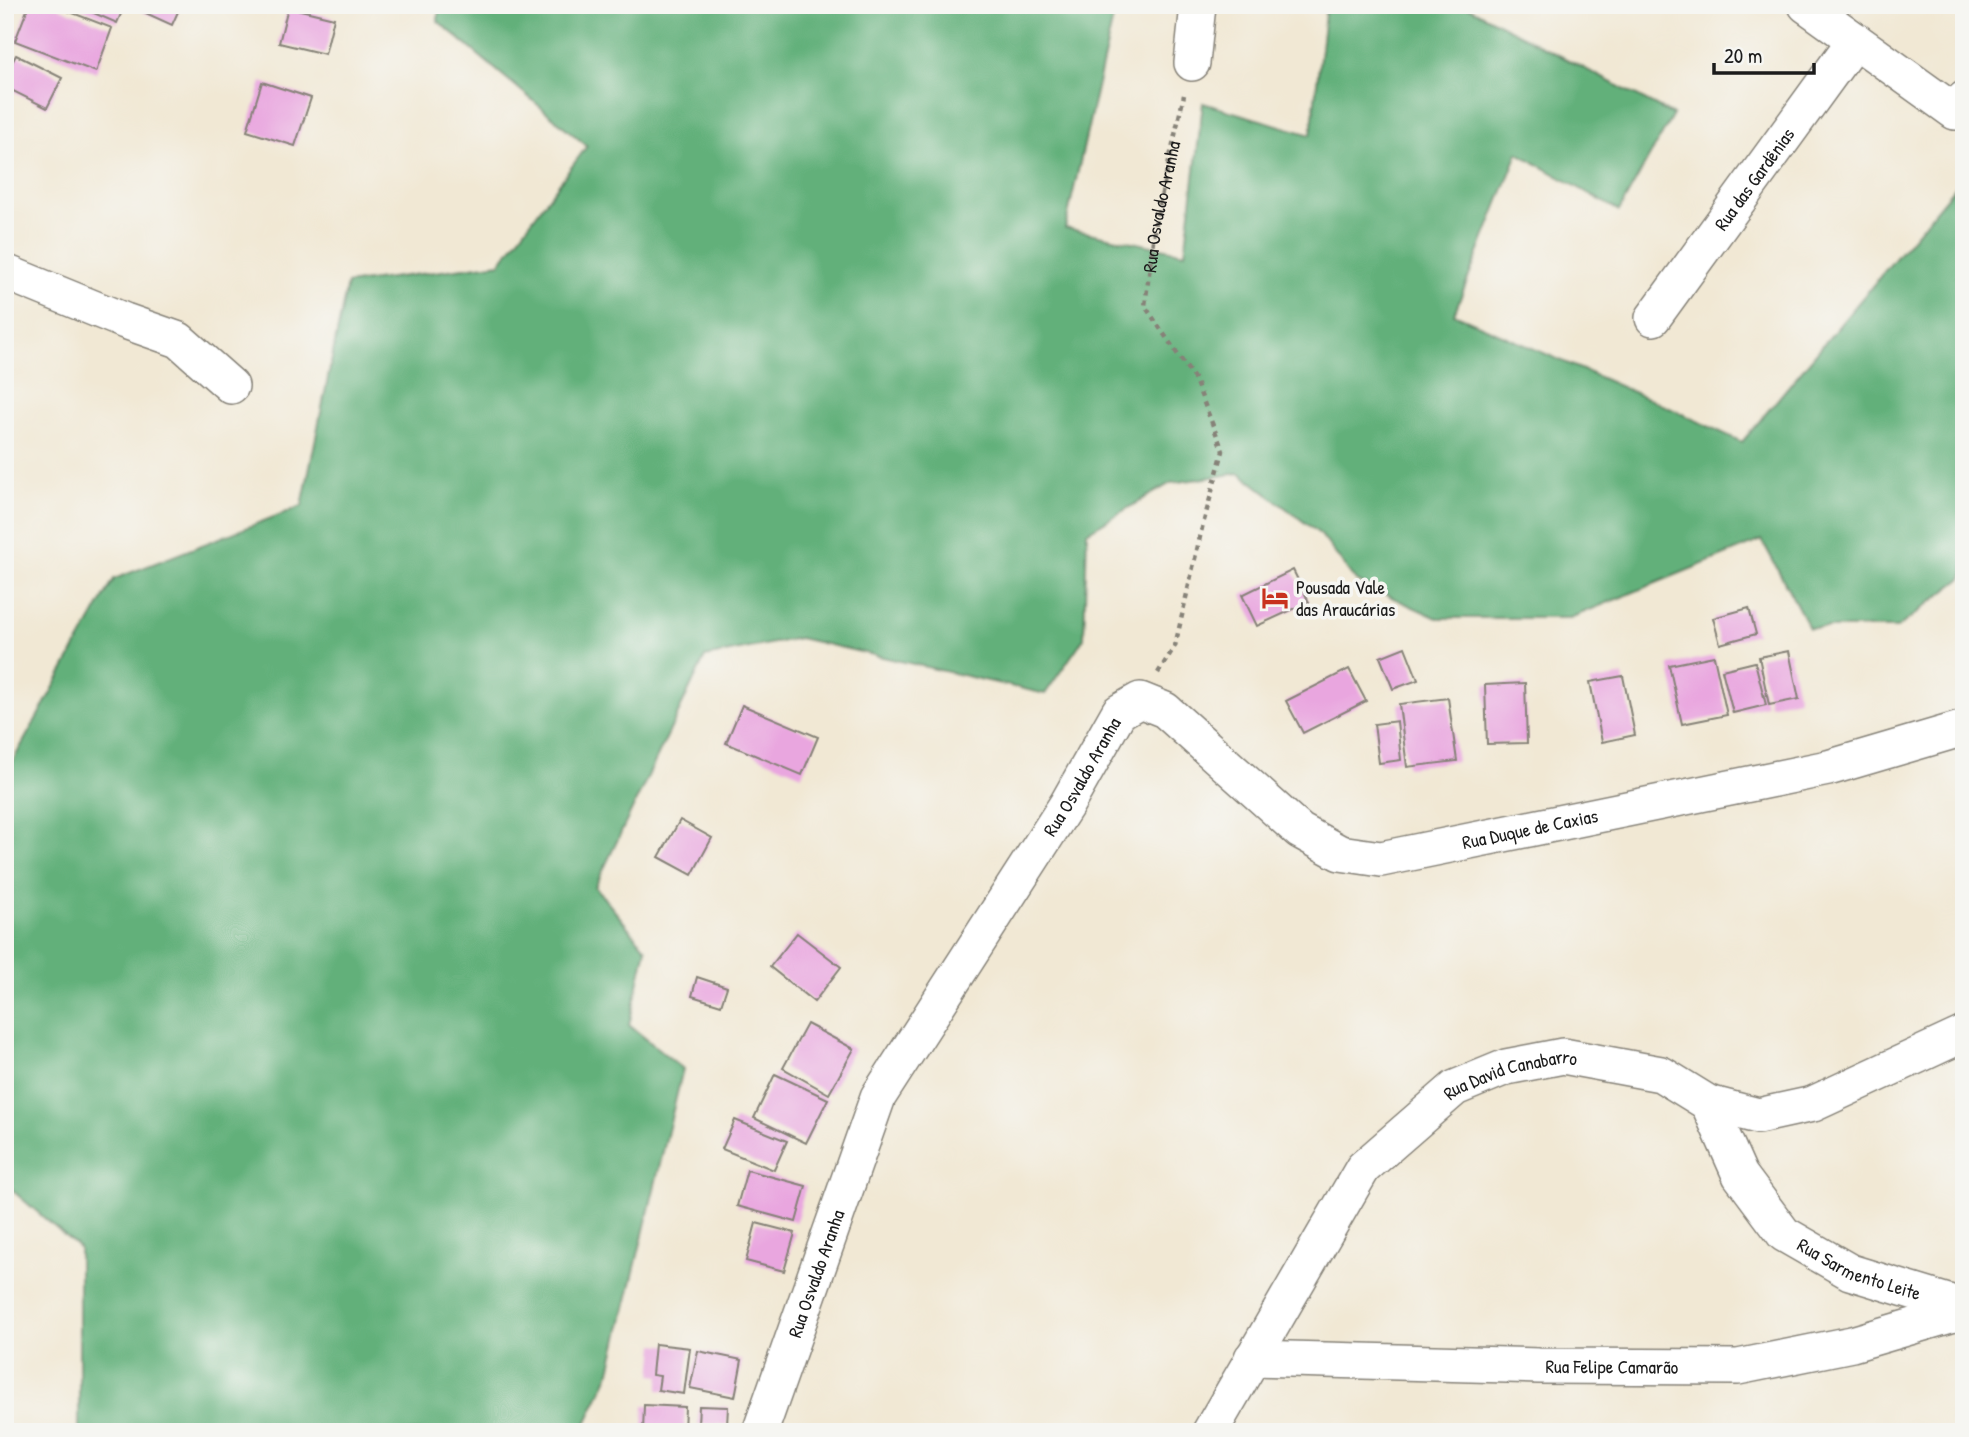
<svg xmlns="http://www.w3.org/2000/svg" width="1969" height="1437" font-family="'Patrick Hand',sans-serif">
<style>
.forest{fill:#62b07a;stroke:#3f664b;stroke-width:2}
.building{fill:#e9a6df}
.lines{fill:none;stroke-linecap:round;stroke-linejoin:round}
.minor-casing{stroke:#868278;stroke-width:38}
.path{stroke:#868278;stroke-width:4.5;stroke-dasharray:5 5;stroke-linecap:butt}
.minor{stroke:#fff;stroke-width:35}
.labels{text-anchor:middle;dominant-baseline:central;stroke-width:7;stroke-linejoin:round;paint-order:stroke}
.street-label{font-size:19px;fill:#1c1c1c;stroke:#f6f6f2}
.poi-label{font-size:19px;fill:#1c1c1c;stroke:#f6f6f2;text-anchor:start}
</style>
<rect width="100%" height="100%" fill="#f6f6f2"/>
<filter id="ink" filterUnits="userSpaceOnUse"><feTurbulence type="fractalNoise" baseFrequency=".0143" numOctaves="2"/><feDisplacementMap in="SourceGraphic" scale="14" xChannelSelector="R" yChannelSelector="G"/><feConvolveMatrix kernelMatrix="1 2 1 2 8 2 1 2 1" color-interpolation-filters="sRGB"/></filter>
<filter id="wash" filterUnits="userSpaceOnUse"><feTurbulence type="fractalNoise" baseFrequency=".00686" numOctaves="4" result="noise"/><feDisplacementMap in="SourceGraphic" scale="28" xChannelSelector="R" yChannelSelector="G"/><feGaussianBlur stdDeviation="1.57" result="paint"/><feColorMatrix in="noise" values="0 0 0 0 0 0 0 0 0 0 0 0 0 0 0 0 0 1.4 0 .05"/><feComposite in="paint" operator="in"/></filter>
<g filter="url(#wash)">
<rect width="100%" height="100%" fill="#f1e8d4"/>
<path class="forest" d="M439 5H1116L1065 228 1185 253 1203 103 1311 135 1326 5H1464L1673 115 1619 211 1518 153 1454 314 1663 405 1742 442 1964 176V573L1961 579 1897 628H1809L1762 540 1570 618H1437L1356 581 1321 535 1240 473 1171 483 1087 532 1084 638 1045 694 799 638 705 657 595 887 646 949 629 1025 683 1069 609 1375 582 1432H79V1248L5 1184V775L114 579 302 506 347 284 500 263 587 146 438 21Z"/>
<g id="blocks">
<g class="building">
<path d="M29 5H52L112 28 96 72 15 41Z"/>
<path d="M75 5H125L117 23Z"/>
<path d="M141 5H181L172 25 139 10Z"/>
<path d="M288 7 334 18 325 54 279 43Z"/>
<path d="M16 55 62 78 47 108 5 87V76Z"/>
<path d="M262 82 311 98 295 146 247 131Z"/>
<path d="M1293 570 1309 602 1257 626 1242 595Z"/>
<path d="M1749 608 1756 634 1720 644 1713 618Z"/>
<path d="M1405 647 1418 680 1393 689 1380 657Z"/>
<path d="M1789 651 1799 699 1769 705 1759 657Z"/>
<path d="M1714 656 1727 715 1682 724 1669 665Z"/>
<path d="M1755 662 1766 705 1733 713 1722 670Z"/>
<path d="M1349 669 1366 701 1303 733 1286 701Z"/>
<path d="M1623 676 1635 735 1602 742 1590 682Z"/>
<path d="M1525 683 1527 743 1487 744 1485 685Z"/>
<path d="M1448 698 1457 761 1407 767 1399 704Z"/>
<path d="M742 705 818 737 802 775 726 743Z"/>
<path d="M1397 721 1401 760 1379 763 1374 724Z"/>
<path d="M680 820 712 838 692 875 659 857Z"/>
<path d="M797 933 841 967 814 1002 770 967Z"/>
<path d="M697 977 727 987 721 1005 692 996Z"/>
<path d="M807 1024 854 1049 829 1094 783 1068Z"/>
<path d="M775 1074 828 1099 806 1143 754 1118Z"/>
<path d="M735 1120 787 1141 774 1170 722 1149Z"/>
<path d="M747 1170 806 1186 796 1222 737 1206Z"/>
<path d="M756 1223 795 1233 784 1271 746 1261Z"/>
<path d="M655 1344 690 1348 684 1394 658 1390 660 1376 652 1375Z"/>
<path d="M698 1351 742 1360 735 1397 690 1388Z"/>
<path d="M644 1405 685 1407 684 1432H643Z"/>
<path d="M699 1406 728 1407 727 1425 698 1424Z"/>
</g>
</g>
</g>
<g filter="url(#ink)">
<use href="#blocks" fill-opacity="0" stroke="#868278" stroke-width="2"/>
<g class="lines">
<g class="minor-casing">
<g id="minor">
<path d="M1806 5 1955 112 1964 99"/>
<path d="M1192 63 1198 5"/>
<path d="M5 272 125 321 179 340 231 386"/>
<path id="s2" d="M1653 318 1855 40"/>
<path id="s3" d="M1708 1103 1740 1175 1784 1234 1850 1272 1964 1307"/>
<path id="s4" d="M1252 1358 1539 1366 1738 1367 1852 1344 1964 1311"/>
<path id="s5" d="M760 1432 878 1097 1067 804 1119 712 1140 700 1165 710 1300 831 1340 853 1381 859 1828 768 1964 728"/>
<path id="s6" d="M1210 1432 1363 1168 1455 1088 1506 1067 1563 1056 1661 1074 1708 1103 1758 1116 1813 1104 1964 1034"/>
</g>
</g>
<path class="path" id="s1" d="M1158 673 1175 646 1202 528 1223 451 1195 380 1145 306 1155 224 1184 95"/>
<use href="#minor" class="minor"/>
</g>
</g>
<defs>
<g id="hotel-bare" transform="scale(2.1)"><path d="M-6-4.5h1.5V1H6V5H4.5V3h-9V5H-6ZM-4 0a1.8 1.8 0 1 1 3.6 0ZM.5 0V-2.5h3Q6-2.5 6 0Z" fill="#c8321e" stroke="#f6f6f2" stroke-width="2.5" paint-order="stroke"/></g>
</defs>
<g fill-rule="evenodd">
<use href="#hotel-bare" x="1275" y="598"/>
</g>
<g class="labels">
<g class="street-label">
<text stroke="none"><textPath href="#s2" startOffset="172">Rua das Gardênias</textPath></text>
<text stroke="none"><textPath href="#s1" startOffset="499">Rua Osvaldo Aranha</textPath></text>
<text stroke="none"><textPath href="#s5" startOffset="735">Rua Osvaldo Aranha</textPath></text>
<text stroke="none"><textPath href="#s5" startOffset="1281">Rua Duque de Caxias</textPath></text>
<text stroke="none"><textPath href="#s6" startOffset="485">Rua David Canabarro</textPath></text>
<text stroke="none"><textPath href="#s3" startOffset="236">Rua Sarmento Leite</textPath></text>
<text stroke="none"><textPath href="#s5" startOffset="168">Rua Osvaldo Aranha</textPath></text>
<text stroke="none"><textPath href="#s4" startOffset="360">Rua Felipe Camarão</textPath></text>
</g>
<g class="poi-label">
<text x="1296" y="587">Pousada Vale<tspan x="1296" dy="22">das Araucárias</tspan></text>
</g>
</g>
<rect width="1969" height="1437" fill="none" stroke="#f6f6f2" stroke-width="28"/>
<path d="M1714 63v10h100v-10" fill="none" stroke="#1c1c1c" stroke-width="3.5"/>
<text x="1724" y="63" font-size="21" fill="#1c1c1c" stroke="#f6f6f2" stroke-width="5" paint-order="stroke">20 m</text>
</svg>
